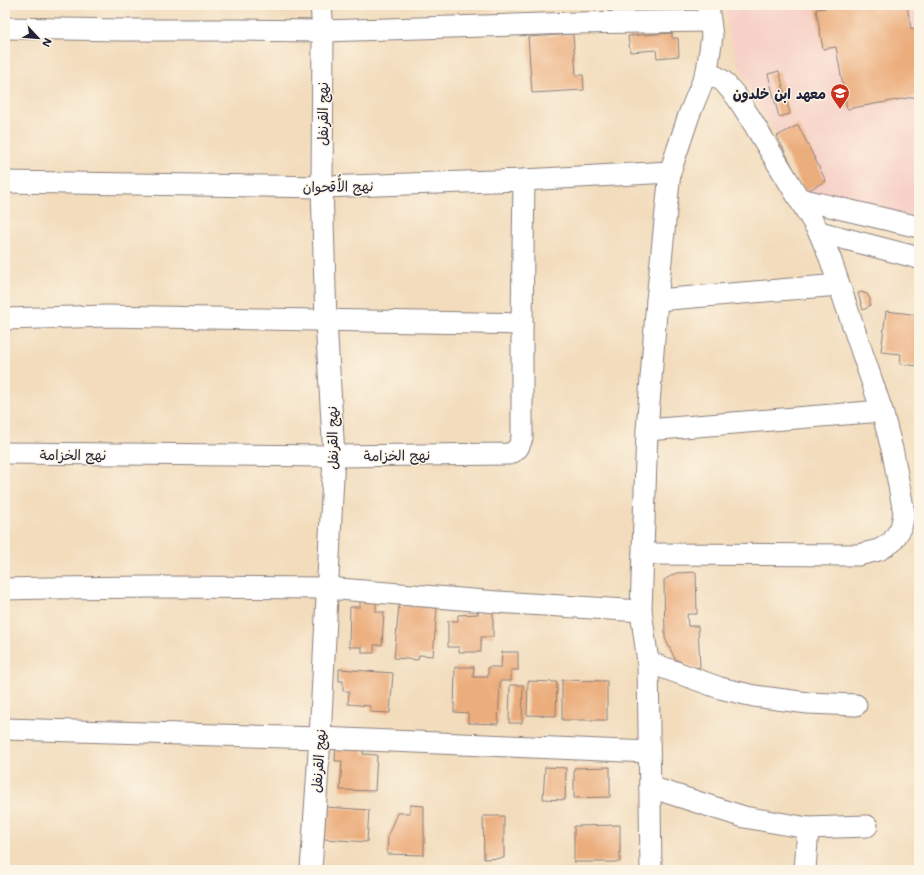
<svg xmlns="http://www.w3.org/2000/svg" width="924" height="875" font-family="Mali,'Playpen Sans Arabic',sans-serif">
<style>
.built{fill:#f7d1c7}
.building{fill:#ecad7d}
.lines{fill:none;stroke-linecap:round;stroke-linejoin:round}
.minor-casing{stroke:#8a7f7c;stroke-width:23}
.minor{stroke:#fff;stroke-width:21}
.labels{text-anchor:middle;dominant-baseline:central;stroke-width:3;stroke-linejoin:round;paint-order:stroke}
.poi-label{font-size:14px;font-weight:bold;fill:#22223b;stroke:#fcf5e5;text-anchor:end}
.street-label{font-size:14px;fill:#22223b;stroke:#fcf5e5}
</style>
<rect width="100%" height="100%" fill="#fcf5e5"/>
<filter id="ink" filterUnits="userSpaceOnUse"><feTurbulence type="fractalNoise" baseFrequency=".025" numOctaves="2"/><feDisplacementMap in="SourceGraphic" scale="8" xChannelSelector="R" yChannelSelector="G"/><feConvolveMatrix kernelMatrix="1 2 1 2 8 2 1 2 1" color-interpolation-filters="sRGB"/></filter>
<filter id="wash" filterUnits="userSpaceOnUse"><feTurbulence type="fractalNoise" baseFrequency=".012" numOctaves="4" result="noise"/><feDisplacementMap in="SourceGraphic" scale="16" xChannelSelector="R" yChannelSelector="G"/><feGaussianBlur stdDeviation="0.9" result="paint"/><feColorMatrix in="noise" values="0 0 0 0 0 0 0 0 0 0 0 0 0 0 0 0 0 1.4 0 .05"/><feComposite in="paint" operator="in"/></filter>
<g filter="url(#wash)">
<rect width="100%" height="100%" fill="#f2dcbc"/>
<path class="built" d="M724 5H919V226L805 192 777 136 746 83 731 42Z"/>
<g id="blocks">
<g class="building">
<path d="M824 5H907L911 29 919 27V96L847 109 836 47 823 49 816 9 825 8Z"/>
<path d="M672 33V38H678L679 56 657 58 656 50 630 52 628 36Z"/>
<path d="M573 34 576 75H583L584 90 532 93 528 37Z"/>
<path d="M779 71 790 114 779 117 768 74Z"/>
<path d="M798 125 826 181 805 192 777 136Z"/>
<path d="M861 292 867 294 870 299V305L867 308 863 310 858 293Z"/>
<path d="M886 311 919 315V366L900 364 901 354 881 352Z"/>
<path d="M696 572 697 614H687L688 626H698L700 667 694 668 675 659 665 638 664 580 676 573Z"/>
<path d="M360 600 376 601V612H384L382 645H374V653H362V647H349L350 607H360Z"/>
<path d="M399 605 437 608 433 656 419 655 418 660 394 658Z"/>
<path d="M478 608H493V637H481V652H459V647H448V621H458V615L478 614Z"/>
<path d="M502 652H518V670H511V681H500L498 724 468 723V713L454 712 455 667H474L473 677H488V667H501Z"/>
<path d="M339 669 393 673 390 713 370 712V706L348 704 349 691H343V681H339Z"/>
<path d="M562 680 607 681V720H562Z"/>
<path d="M528 681 557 682 556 716 527 715Z"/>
<path d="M510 685H523L522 723H509Z"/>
<path d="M336 742 364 743 363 754 377 755 375 791 340 790 342 761H335Z"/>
<path d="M545 767 566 768 565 800 543 799Z"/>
<path d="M610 767V797L574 798V768Z"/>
<path d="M410 805 424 806V855L387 854 388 835 397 813H410Z"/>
<path d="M326 807 369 810 367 842 324 839Z"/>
<path d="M483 816H504V858L484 859Z"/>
<path d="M620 825V862H574V826Z"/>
</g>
</g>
</g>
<g filter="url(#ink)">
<use href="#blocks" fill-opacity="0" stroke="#8a7f7c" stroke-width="1"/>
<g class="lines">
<g class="minor-casing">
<g id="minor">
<path d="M5 28 121 30H232L323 31 575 23 710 21"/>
<path d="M5 182 322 187 524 180 670 172"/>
<path d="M800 199 919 227"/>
<path d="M819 232 919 258"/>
<path d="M657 300 839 285"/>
<path d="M5 319 107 316 522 324"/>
<path d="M647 430 882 411"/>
<path d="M5 453 334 456 509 454C518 450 519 447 522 438V324L524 180"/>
<path d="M643 554 858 555 879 550 892 542 901 528 904 513 893 453 882 411 830 258 819 232 749 116 736 96 723 81 707 71"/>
<path d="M5 589 48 588 155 587 327 588 497 602 641 611"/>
<path d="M648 662 720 688 754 696 808 703 856 705"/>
<path d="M5 729 320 738 649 752"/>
<path d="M650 787 744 817 808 828 867 826"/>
<path d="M311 870 320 738 334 456 326 321 322 187 323 31 321 5"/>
<path d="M651 870 648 662 641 611 647 430 657 300 670 172 689 115 707 71 712 36 708 5"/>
<path d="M805 870 808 828"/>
</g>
</g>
<use href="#minor" class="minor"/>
</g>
</g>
<defs>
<g id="school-pin" transform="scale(1)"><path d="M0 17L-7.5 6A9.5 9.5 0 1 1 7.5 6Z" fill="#c8321e" stroke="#fcf5e5"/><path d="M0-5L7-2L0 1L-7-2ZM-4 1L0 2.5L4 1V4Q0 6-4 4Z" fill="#fff"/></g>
</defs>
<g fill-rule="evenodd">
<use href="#school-pin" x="840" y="93"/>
</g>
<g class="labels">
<g class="poi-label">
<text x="826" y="93">معهد ابن خلدون</text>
</g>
<g class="street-label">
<text transform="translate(322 114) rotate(-90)">نهج القرنفل</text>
<text transform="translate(338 186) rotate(-1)">نهج الأُقحوان</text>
<text transform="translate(332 438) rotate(-91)">نهج القرنفل</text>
<text x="73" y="454">نهج الخزامة</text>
<text transform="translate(397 455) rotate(-1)">نهج الخزامة</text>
<text transform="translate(318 761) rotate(-86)">نهج القرنفل</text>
</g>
</g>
<rect width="924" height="875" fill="none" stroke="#fcf5e5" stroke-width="20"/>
<g transform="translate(38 38) rotate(116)" stroke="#fcf5e5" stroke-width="3" paint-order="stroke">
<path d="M0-3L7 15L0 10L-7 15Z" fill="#22223b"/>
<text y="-6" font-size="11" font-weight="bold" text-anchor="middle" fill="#22223b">N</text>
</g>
</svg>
